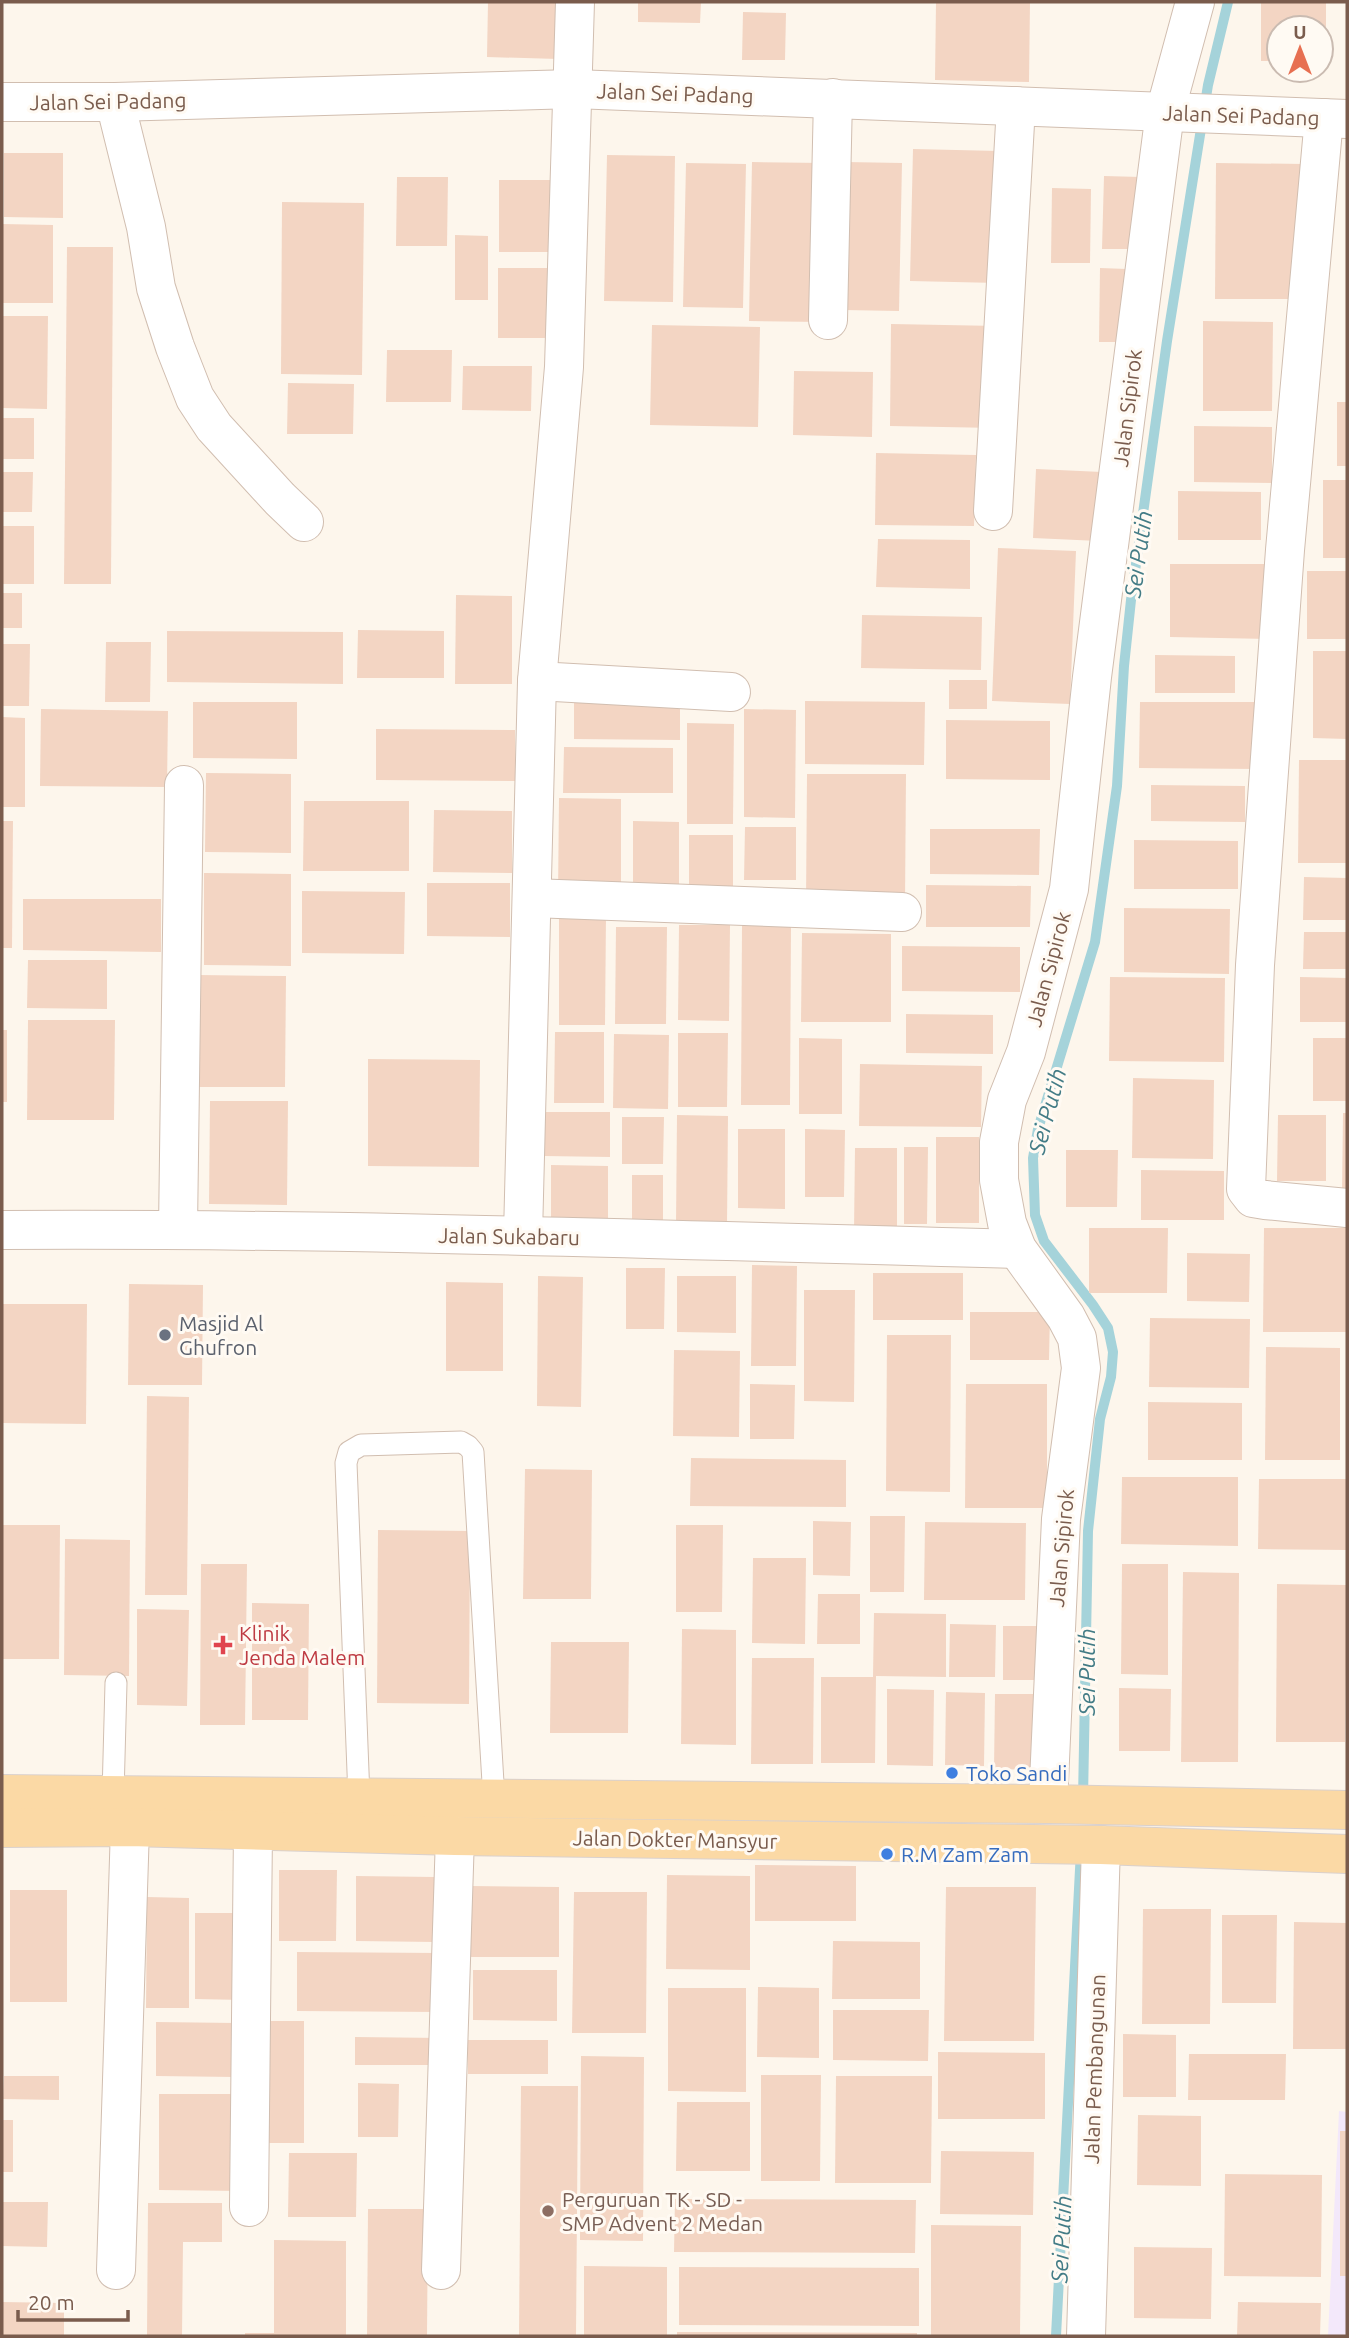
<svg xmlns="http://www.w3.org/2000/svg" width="1349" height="2338" font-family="Ubuntu,sans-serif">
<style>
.education{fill:#f3e8fa}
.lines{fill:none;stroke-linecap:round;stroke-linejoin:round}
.stream{stroke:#a5d3da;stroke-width:10}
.building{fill:#f3d5c3}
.service-casing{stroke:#d1beb0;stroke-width:23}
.minor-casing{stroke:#d1beb0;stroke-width:40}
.primary-casing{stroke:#dad1cd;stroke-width:40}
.service{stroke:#fff;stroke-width:21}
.minor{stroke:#fff;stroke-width:38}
.primary{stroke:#fbd9a5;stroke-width:38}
.worship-dot{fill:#6b7280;stroke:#fffaf3;stroke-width:2.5}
.health-dot{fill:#e0444e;stroke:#fffaf3;stroke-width:2.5}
.shop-dot{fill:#3f7fe0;stroke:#fffaf3;stroke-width:2.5}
.education-dot{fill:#8d6e63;stroke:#fffaf3;stroke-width:2.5}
.labels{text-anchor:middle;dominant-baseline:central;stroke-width:6;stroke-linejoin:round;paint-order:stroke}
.street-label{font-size:21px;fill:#7a5c4d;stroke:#fffaf3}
.worship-label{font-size:21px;fill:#5b616d;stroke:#fffaf3;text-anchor:start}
.health-label{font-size:21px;fill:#be3a42;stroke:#fffaf3;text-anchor:start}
.shop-label{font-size:21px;fill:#366cbe;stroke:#fffaf3;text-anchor:start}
.education-label{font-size:21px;fill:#785e54;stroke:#fffaf3;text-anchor:start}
.water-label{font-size:23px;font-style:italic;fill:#437c86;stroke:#fffaf3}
</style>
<rect width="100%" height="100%" fill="#fdf6ec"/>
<path class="education" d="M1339 2111 1347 2112V2336H1328Z"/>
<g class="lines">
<g class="stream">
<path d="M1083 1799 1088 1531 1100 1419 1111 1377 1113 1352 1108 1328 1093 1305 1044 1241 1035 1215 1033 1158 1038 1129 1095 942 1117 786 1124 666 1131 600 1167 341 1208 85 1228 2"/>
<path d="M1056 2336 1081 1850"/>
</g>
</g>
<g class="building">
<path d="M488 2 559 3 558 59 487 57Z"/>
<path d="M638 2H701L700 23 638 22Z"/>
<path d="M936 2H1030L1029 82 935 80Z"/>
<path d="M1261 2H1326V62H1321V28H1279V61H1261Z"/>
<path d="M743 12 786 13 785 60H742Z"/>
<path d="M913 149 999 151 998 283 910 281Z"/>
<path d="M4 153H63V218L4 217Z"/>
<path d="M607 155 675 156 673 302 604 301Z"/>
<path d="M752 162 824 163 821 322 749 321Z"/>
<path d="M846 162 902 163 899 311 844 310Z"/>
<path d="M686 163 746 164 743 308 683 307Z"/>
<path d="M1216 163 1304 164 1303 299H1215Z"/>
<path d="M1104 176 1141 177 1140 249H1102Z"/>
<path d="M397 177H448L447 246H396Z"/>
<rect x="499" y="180" width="67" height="72"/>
<path d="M1052 188 1091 189 1090 263H1051Z"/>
<path d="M282 202 364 203 362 375 281 374Z"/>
<path d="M2 224 53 225V303H2Z"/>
<path d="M455 235 488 236V300H455Z"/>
<path d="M67 247H113L111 584H64Z"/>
<path d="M498 268H552L551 338H498Z"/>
<path d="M1100 268 1127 269 1126 342H1099Z"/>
<path d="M2 316H48L47 409 2 408Z"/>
<path d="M1203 321 1273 322 1272 411H1203Z"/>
<path d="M891 324 998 326 996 428 890 426Z"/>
<path d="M652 325 760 327 758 427 650 425Z"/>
<path d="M387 350H452L451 402H386Z"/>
<path d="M463 366H532L531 411 462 410Z"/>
<path d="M794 371 873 372 872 437 793 435Z"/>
<path d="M288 383 354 384 353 434H287Z"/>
<rect x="1337" y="402" width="10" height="64"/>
<rect x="2" y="418" width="32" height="41"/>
<path d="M1194 426 1272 427V483L1194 482Z"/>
<path d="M876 453 976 455 974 526 875 525Z"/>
<path d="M1036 469 1102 472 1099 541 1033 538Z"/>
<path d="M2 472H33L32 512H2Z"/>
<rect x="1323" y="480" width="24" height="78"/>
<path d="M1178 491 1261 492V540H1178Z"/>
<rect x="2" y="526" width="32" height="58"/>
<path d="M878 539 970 540V589L876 587Z"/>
<path d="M998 548 1076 551 1070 704 992 701Z"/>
<path d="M1170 564H1270L1269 639 1170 637Z"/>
<rect x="1307" y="571" width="40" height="68"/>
<rect x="2" y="593" width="20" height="35"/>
<path d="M456 595 512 596V684H455Z"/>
<path d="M862 615 982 617 981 670 861 668Z"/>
<path d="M358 630 444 631V678H357Z"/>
<path d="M167 631 343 632V684L167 682Z"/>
<path d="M106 642H151L150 702H105Z"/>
<path d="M2 644H30L29 706H2Z"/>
<path d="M1313 651H1347V739L1313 738Z"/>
<path d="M1155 655 1235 656V693H1155Z"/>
<rect x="949" y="680" width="38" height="29"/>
<path d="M574 696 680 697V740L574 739Z"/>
<path d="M805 701 925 702 924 765 805 764Z"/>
<path d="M193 702H297V759L193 758Z"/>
<path d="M1140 702H1258L1257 769 1139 768Z"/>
<path d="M41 709 168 711 167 787 40 786Z"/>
<path d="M744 709 796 710 795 818 744 817Z"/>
<path d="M2 717 25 718V807H2Z"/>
<path d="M946 720 1050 721V780L946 779Z"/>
<path d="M687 723 734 724 733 824H687Z"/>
<path d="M376 729 515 730V781L376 780Z"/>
<path d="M564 747 673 748V793H563Z"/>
<path d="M1299 760H1347V863H1298Z"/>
<path d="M206 773 291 774V853L205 852Z"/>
<path d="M807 774H906L905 903H806Z"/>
<path d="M1151 785 1245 786V822L1151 821Z"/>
<path d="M559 798 621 799V896H558Z"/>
<path d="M304 801H409V871H303Z"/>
<path d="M434 810 512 811V873L433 872Z"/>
<path d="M2 821H13L12 948H2Z"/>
<path d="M633 821 679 822V888L633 887Z"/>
<path d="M745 827H796V880H744Z"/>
<path d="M930 829H1040L1039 875 930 874Z"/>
<rect x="689" y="835" width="44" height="59"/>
<path d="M1134 840 1238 841V889H1134Z"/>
<path d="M204 873 291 874V966L204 965Z"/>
<path d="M1304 877 1347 878V920H1303Z"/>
<path d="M427 883H510V937L427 936Z"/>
<path d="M926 885 1031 886 1030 927H926Z"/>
<path d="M302 891 405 892 404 954 302 953Z"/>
<path d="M23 899H161V952L23 950Z"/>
<path d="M1124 908 1230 909 1229 974 1124 972Z"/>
<path d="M559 914H606L605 1025H559Z"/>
<path d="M679 925H730L729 1021 678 1020Z"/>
<path d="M742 925 791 926 790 1105H741Z"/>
<path d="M616 927H667L666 1024H615Z"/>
<path d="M1304 932H1347V969H1303Z"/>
<path d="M802 933 891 934V1022H801Z"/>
<path d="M902 946 1020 947V992L902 991Z"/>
<path d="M28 960H107V1009L27 1008Z"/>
<path d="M199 975 286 976 285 1087H198Z"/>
<path d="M1110 977 1225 978 1224 1062 1109 1061Z"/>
<path d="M1300 977 1347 978V1022H1300Z"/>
<path d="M906 1014 993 1015V1054L906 1053Z"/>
<path d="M28 1020H115L114 1120H27Z"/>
<rect x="2" y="1030" width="5" height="72"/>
<path d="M555 1032H604V1103H554Z"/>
<path d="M678 1033H728L727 1107H678Z"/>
<path d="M614 1034 669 1035 668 1109 613 1108Z"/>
<path d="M799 1038 842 1039V1114H799Z"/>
<rect x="1313" y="1038" width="34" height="63"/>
<path d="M368 1059 480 1060 479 1167 368 1166Z"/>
<path d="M860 1064 982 1066 981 1127 859 1126Z"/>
<path d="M1133 1078 1214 1080 1213 1159 1132 1158Z"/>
<path d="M210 1101H288L287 1205 209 1204Z"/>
<path d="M545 1112H610V1157L544 1156Z"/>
<path d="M1343 1113H1347V1195H1342Z"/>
<path d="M677 1115 728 1116 727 1225H676Z"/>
<path d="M1278 1115H1326V1181H1277Z"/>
<path d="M622 1117H664L663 1164H622Z"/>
<path d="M738 1129H785V1209L738 1208Z"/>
<path d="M805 1129 845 1130 844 1197H805Z"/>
<rect x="936" y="1137" width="43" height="86"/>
<path d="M904 1147H928L927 1224H904Z"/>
<path d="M855 1148H897V1231H854Z"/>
<path d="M1066 1150H1118L1117 1207H1066Z"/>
<path d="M551 1165 608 1166V1221L551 1220Z"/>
<path d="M1141 1170 1224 1171V1220H1141Z"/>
<rect x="632" y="1175" width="31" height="51"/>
<path d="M1089 1228H1168L1167 1293H1089Z"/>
<path d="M1264 1228H1347V1332H1263Z"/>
<path d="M1187 1253 1250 1254 1249 1302 1187 1301Z"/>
<path d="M752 1265 797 1266 796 1366H751Z"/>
<path d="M626 1268H665L664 1329H626Z"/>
<rect x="873" y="1273" width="90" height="47"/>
<path d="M538 1276 583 1277 581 1407 537 1406Z"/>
<path d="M677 1276H736V1333L677 1332Z"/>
<path d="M446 1282 503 1283V1371H446Z"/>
<path d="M129 1284 203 1285 202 1385H128Z"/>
<path d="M804 1290H855L854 1402 804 1401Z"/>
<path d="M2 1304H87L86 1424 2 1423Z"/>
<path d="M970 1312H1050L1049 1360H970Z"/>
<path d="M1150 1318 1250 1319 1249 1388 1149 1387Z"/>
<path d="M887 1335H951L950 1492 886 1491Z"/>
<path d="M1266 1347 1340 1348V1460H1265Z"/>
<path d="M674 1350 740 1351 739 1437 673 1436Z"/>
<path d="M750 1384 795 1385 794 1439H750Z"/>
<path d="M966 1384H1047V1508H965Z"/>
<path d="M147 1396 189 1397 187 1595H145Z"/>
<path d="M1148 1402 1242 1403V1460H1148Z"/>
<path d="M691 1458 846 1460V1507L690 1506Z"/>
<path d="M525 1469 592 1470 591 1599H523Z"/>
<path d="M1122 1477H1238V1546L1121 1544Z"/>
<path d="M1259 1479H1347V1550L1258 1549Z"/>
<path d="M870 1516H905L904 1592H870Z"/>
<path d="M813 1521 851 1522 850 1576 813 1575Z"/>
<path d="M925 1522 1026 1523 1025 1600H924Z"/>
<path d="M2 1525H60L59 1659H2Z"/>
<path d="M676 1525H723L722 1612H676Z"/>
<path d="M378 1530 470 1531 469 1704 377 1703Z"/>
<path d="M65 1539 130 1540 129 1676 64 1675Z"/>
<path d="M753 1558H806L805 1644 752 1643Z"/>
<path d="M201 1564H247L245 1725H200Z"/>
<path d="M1122 1564H1168V1675L1121 1674Z"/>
<path d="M1183 1572 1239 1573 1238 1762H1181Z"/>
<path d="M1277 1584 1347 1585 1345 1742H1276Z"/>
<path d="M818 1594H860V1644H817Z"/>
<path d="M252 1603 309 1604 308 1720H252Z"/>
<path d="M137 1609 189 1610 187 1706 137 1705Z"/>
<path d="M874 1613 946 1614V1677L876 1676 875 1763H821V1677H873Z"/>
<path d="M950 1624 996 1625 995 1677H949Z"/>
<path d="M1003 1626H1040L1039 1680H1003Z"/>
<path d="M682 1629 736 1630V1745L681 1744Z"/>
<path d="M551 1642H629L628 1733H550Z"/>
<path d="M752 1658H814L813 1764H751Z"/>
<path d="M1119 1688 1171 1689 1170 1751H1119Z"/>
<path d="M887 1689 934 1690 933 1766 887 1765Z"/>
<path d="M946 1692 985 1693 984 1766 945 1765Z"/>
<path d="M995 1694H1043L1042 1770 994 1769Z"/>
<path d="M755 1865 856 1866V1921H755Z"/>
<path d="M279 1870H337L336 1941H279Z"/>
<path d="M667 1875 750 1876V1970L666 1969Z"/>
<path d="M356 1876 435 1877V1942L356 1941Z"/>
<path d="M471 1886 559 1887V1957H471Z"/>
<path d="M946 1887H1036L1034 2041H944Z"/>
<rect x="10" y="1890" width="57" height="112"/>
<path d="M574 1892H647L646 2033H572Z"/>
<path d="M147 1897 189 1898V2008H146Z"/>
<path d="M1143 1909H1211L1210 2024H1142Z"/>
<path d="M195 1913H244V2000L195 1999Z"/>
<path d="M1222 1915H1277L1276 2003H1222Z"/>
<path d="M1294 1922 1347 1923V2049H1293Z"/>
<path d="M833 1941 920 1942V1999H832Z"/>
<path d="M297 1952 438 1953V2012L297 2011Z"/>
<path d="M473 1970H557V2021L473 2020Z"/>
<path d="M758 1987 819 1988V2058L757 2057Z"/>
<path d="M668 1988H746V2092L668 2091Z"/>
<path d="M833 2010H929L928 2061 833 2060Z"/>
<path d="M267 2021H304V2143H266Z"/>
<path d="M156 2022 236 2023 235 2077 156 2076Z"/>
<path d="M1123 2034 1176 2035V2097H1123Z"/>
<path d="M355 2037 442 2038 441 2065H355Z"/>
<rect x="468" y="2040" width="80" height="34"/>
<path d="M938 2052 1045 2053V2119H938Z"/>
<path d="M1189 2054H1286L1285 2100H1188Z"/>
<path d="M581 2056 644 2057 643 2241 580 2240Z"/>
<path d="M761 2075H821L820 2181H761Z"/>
<path d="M4 2076H59V2100L3 2099Z"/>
<path d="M836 2076H932L931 2183H835Z"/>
<path d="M358 2083 399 2084 398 2137H358Z"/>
<path d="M521 2086H578L576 2336H519Z"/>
<path d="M159 2094H241V2191L159 2190Z"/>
<path d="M677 2102H750V2171H676Z"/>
<path d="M1138 2115 1201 2116V2186L1137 2185Z"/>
<rect x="2" y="2120" width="11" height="52"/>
<rect x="1340" y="2131" width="7" height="145"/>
<path d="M941 2151 1034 2152 1033 2215 940 2214Z"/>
<path d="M289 2153H357L356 2217H288Z"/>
<path d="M1225 2174 1322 2175 1321 2277 1224 2276Z"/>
<path d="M675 2199 916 2200 915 2253 674 2252Z"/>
<path d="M2 2202H48L47 2247 2 2246Z"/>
<path d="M148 2203H222V2242H183L182 2336 147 2335Z"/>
<path d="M368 2209H428L427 2336H367Z"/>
<path d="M931 2225 1021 2226 1020 2336H931Z"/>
<path d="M274 2240 346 2241V2336H245V2333H274Z"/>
<path d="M1134 2247 1212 2248 1211 2319 1134 2318Z"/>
<path d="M584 2266 667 2267V2336H584Z"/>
<path d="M679 2267 919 2268V2326L679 2325Z"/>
<path d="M2 2302 64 2303V2336H2Z"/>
<path d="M1238 2302 1321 2303 1320 2336H1237Z"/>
<path d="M677 2332 917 2333V2336H677Z"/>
</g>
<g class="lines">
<g class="service-casing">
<g id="service">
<path d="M113 1795 116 1683"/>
<path d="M359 1797 346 1463 349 1452 361 1445 461 1442 468 1446 473 1452 494 1799"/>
</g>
</g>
<g class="minor-casing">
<g id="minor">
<path d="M2 102H115L574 89 1347 119"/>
<path d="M115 102 146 227 156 288 175 347 195 398 214 427 280 499 304 522"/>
<path d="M1324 118 1285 550 1255 965 1246 1189 1253 1198 1265 1200 1347 1208"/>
<path d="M828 320 833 98"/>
<path d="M993 511 1016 106"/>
<path d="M537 681 731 692"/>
<path d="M532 898 902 912"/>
<path d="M178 1229 184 785"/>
<path d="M2 1230C340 1228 678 1240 1017 1249"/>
<path d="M523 1235 537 681 564 367 575 2"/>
<path d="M1048 1804 1061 1519 1081 1368 1077 1338 1066 1317 1017 1249 1007 1223 999 1180V1142L1007 1100 1026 1052 1069 889 1092 677 1165 112 1195 2"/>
<path d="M249 2207 253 1831"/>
<path d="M116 2270 130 1827"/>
<path d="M441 2270 455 1836"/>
<path d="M1086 2336 1101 1845"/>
</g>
</g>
<g class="primary-casing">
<g id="primary">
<path d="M2 1794 1048 1804 1347 1810"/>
<path d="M2 1828 130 1827 455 1836 1101 1845 1347 1854"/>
</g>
</g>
<use href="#service" class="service"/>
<use href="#minor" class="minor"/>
<use href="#primary" class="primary"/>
</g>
<circle class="worship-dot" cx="165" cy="1335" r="7"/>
<path class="health-dot" d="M219.5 1634.5h7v7h7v7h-7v7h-7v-7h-7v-7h7z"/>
<g class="shop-dot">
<circle cx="952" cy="1773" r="7"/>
<circle cx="887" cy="1854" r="7"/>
</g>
<circle class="education-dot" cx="548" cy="2211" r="7"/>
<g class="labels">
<g class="street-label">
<text transform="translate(675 93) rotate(2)">Jalan Sei Padang</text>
<text transform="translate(108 101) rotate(-1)">Jalan Sei Padang</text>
<text transform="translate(1241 115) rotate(2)">Jalan Sei Padang</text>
<text transform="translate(1127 408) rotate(-83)">Jalan Sipirok</text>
<text transform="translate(1048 969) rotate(-75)">Jalan Sipirok</text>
<text transform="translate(509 1236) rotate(1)">Jalan Sukabaru</text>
<text transform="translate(1061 1548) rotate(-85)">Jalan Sipirok</text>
<text transform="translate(675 1839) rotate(1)">Jalan Dokter Mansyur</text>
<text transform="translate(1094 2069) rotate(-88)">Jalan Pembangunan</text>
</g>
<g class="worship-label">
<text x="179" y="1323">Masjid Al<tspan x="179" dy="24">Ghufron</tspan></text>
</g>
<g class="health-label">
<text x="239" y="1633">Klinik<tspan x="239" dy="24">Jenda Malem</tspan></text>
</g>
<g class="shop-label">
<text x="966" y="1773">Toko Sandi</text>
<text x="901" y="1854">R.M Zam Zam</text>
</g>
<g class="education-label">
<text x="562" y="2199">Perguruan TK - SD -<tspan x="562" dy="24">SMP Advent 2 Medan</tspan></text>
</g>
<g class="water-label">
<text transform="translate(1138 554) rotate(-82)">Sei Putih</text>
<text transform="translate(1047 1111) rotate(-75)">Sei Putih</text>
<text transform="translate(1086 1672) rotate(-90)">Sei Putih</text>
<text transform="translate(1061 2239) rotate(-87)">Sei Putih</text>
</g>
</g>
<rect width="1349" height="2338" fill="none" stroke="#7a5c4d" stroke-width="7"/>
<g transform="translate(1300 49)"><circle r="33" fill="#fffaf3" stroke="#cabbb1" stroke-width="2"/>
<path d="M0-5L12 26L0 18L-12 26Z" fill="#e76f51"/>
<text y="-10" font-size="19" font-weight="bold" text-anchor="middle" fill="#7a5c4d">U</text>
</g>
<path d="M18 2310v10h110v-10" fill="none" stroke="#7a5c4d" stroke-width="3.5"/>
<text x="28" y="2310" font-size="21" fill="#7a5c4d" stroke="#fffaf3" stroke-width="5" paint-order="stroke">20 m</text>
</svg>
